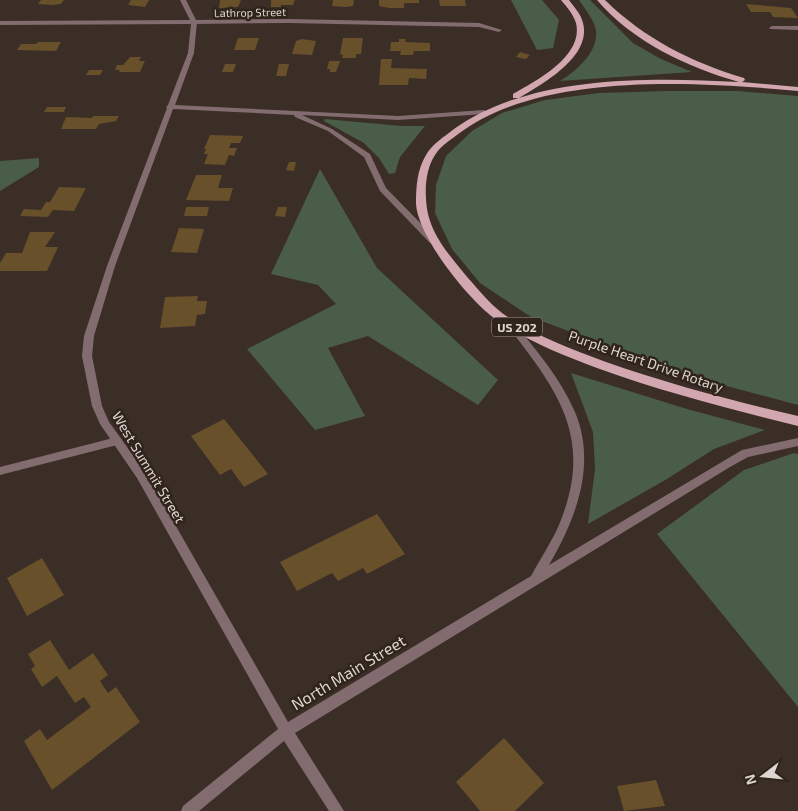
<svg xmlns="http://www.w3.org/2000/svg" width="798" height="811" font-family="'Exo 2',sans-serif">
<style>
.green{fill:#495d48}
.building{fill:#67502a}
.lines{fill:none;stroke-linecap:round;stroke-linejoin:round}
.minor{fill:#826c70;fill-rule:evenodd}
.tertiary{fill:#826c70;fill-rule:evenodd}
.primary{fill:#d3a7af;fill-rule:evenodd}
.labels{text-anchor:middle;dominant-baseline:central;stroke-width:5;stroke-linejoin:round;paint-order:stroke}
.far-street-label{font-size:11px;fill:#ded6d1;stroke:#30241c}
.shield{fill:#30241c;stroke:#aaa19b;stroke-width:1}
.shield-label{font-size:12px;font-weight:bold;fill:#ded6d1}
.street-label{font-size:14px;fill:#ded6d1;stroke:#30241c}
.near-street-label{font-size:16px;fill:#ded6d1;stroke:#30241c}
</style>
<rect width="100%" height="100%" fill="#3a2e26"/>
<g class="green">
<path d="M511 0H542L559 20 553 48 537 50Z"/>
<path d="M579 0H590L633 43 661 59 692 72 560 81C576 71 598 53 596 31 595 21 585 9 579 0Z"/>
<path d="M666 91H738L798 96V405L686 375 531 317 480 283 452 249 435 213 436 185 446 156 472 131 502 113 545 100 599 93Z"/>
<path d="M325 119 402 126H425L400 157 395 173 389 174 379 158 364 143 324 121Z"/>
<path d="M39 158V167L0 191V161Z"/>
<path d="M320 169 377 268 498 380 478 405 368 336 328 348 365 416 315 430 247 349 336 304 318 285 271 274Z"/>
<path d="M571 373 687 409 765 430 714 449 667 479 588 524 595 469 593 432Z"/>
<path d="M794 453 798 454V707L657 534 744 470Z"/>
</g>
<g class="building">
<path d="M41 0H64L61 4 52 5 38 4Z"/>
<path d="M131 0H149L145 7 128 5Z"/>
<path d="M220 0H241L238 7 223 8H219Z"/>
<path d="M271 0H295L293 5H281V7H271Z"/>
<path d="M333 0H354L353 6 346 7 332 6Z"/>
<path d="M379 0H419V3H404V8H389L379 6Z"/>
<path d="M439 0H465L466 6H440Z"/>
<path d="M746 4 791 8 798 18 773 17 770 12H751Z"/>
<path d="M238 38H259L255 50H234Z"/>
<path d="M343 38H363L361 54H356V58H342L343 55 340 54Z"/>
<path d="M302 39 316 41 312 55 292 54 296 41Z"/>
<path d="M399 39H406L405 42 430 43V51H414L413 55H400L401 51H390L391 42H399Z"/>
<path d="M38 42H61L56 51 17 50 21 44H36Z"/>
<path d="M520 52 530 55 526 59 516 57Z"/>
<path d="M130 57H141L139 61H145L140 72H119L120 70H115L117 65H123Z"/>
<path d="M381 59H392L391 68 427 69 426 79 409 78 408 85H379Z"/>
<path d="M329 61H340L336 72H330V69H327Z"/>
<path d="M225 64H236L233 72H222Z"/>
<path d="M279 64H289L286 76H276Z"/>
<path d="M89 70H103L100 75H86Z"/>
<path d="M47 107H66L64 112H44Z"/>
<path d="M93 116H119L116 121 99 124 96 129H61L66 117 92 118Z"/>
<path d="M210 135 243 136 240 143H231L229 148H237L234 156 229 155 225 165 204 164 208 154H204L206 149H204Z"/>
<path d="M289 162H296L294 171 286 170Z"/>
<path d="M196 175H222L218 188H233L229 201 186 200Z"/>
<path d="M59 187 86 188 74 211 53 210 48 217 20 216 24 209 41 210 46 202H50Z"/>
<path d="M186 207H209L207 216H184Z"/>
<path d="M278 207H287L285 217 275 216Z"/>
<path d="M179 228 204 229 197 253 171 252Z"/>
<path d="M30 232H55L45 247H58L47 271H0V263L6 253H22Z"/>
<path d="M198 296 197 301H207L205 314 197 315 195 326 160 328 165 297Z"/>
<path d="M224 419 268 474 244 487 231 469 220 475 191 436Z"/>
<path d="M377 514 405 554 367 574 363 568 338 581 332 573 297 591 280 562Z"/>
<path d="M42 558 64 595 27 616 7 578Z"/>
<path d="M50 640 69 670 93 653 108 675 100 681 108 693 116 687 140 722 52 790 24 741 40 729 47 740 91 707 84 697 75 703 57 676 42 687 31 669 35 666 28 654Z"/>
<path d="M504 738 544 783 515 811H480L456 782Z"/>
<path d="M656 780 665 806 624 811 617 786Z"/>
</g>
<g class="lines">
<g class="minor">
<path d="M289 19 479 23 502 30 499 32 479 27 289 23 194 24 191 22 194 20Z"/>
<path d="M772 26H798V30L770 29 769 28Z"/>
<path d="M117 437 121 438 122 441 121 444 0 475V467Z"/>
</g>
<path class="tertiary" d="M180 0H186L197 22 194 53 175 105 398 116 484 110 487 112 484 114 398 120 302 115 332 129 370 154 386 188 436 239V243H430L380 191 364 157 328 131 295 117 294 115 173 109 115 266 94 336 92 356 102 406 109 422 145 472 288 722 531 576C540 559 551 543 559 525 595 438 558 391 506 324L504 322 506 320H512C535 349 560 377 575 412 597 464 576 519 549 565L742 450 798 438V446L748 457 730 467 295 733 344 811H329L284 741 199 811H181L183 806 278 729 137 478 100 424 92 406 82 356 84 336 107 266 167 108 166 107 168 105 188 53 191 24 0 25V21L190 20Z"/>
<g class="primary">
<path d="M561 0H569C574 7 581 14 583 23 592 57 542 84 519 98H513V94C536 81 584 56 576 23 573 14 567 7 561 0Z"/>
<path d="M597 0H605C645 39 691 62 744 78L745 80 742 82 798 87V91C699 82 545 71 461 132 452 139 441 145 435 155 427 167 425 184 426 198 427 232 448 253 468 278 479 290 489 303 502 313 534 335 570 349 606 362 669 384 733 401 798 416V426C730 409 663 392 597 368 562 355 525 340 494 318 468 299 418 237 416 204 416 187 417 170 426 155 432 144 444 137 454 129 529 75 649 77 739 82 687 67 633 42 597 0Z"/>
</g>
</g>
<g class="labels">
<g class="far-street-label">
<text transform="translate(250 12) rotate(-1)">Lathrop Street</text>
</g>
<rect class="shield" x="492" y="317.5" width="50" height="19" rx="4"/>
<g class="shield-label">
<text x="517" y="327">US 202</text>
</g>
<g class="street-label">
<text transform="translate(646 361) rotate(19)">Purple Heart Drive Rotary</text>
<text transform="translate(149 467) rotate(59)">West Summit Street</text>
</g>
<g class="near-street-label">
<text transform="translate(348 672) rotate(-31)">North Main Street</text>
</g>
</g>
<g transform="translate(763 776) rotate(254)" stroke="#30241c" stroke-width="4" paint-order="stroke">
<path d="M0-4L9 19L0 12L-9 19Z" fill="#ded6d1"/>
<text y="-8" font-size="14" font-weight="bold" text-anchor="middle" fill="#ded6d1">N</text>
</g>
</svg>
